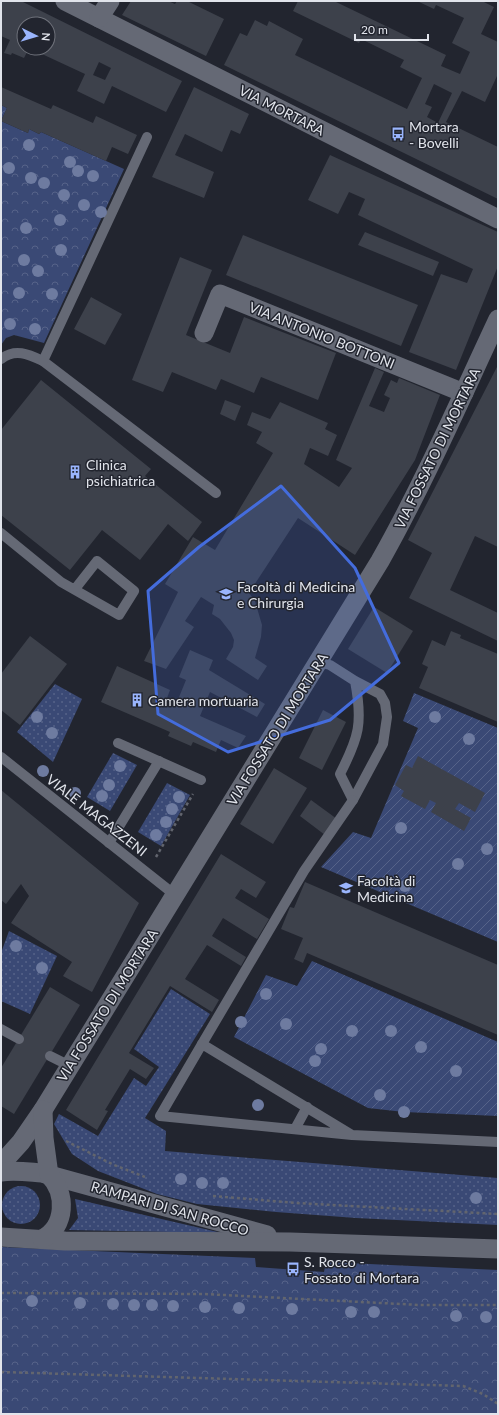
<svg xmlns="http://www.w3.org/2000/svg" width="499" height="1415" font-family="Lato,sans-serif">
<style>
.grass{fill:url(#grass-dots)}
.park{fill:url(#park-crowns)}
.garden{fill:url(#garden-furrows)}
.building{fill:#3d414b;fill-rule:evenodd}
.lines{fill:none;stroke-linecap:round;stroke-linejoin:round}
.path{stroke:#62656e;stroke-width:2.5;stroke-dasharray:3 3;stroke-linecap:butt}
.service{stroke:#656975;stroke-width:10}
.minor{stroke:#656975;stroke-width:19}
.tree{fill:#6e7ba0}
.marked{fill:#446cdc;fill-opacity:0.2;stroke:#446cdc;stroke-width:3;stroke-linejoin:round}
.labels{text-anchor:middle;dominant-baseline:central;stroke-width:3;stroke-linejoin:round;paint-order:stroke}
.street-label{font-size:14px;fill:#e1e4eb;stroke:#22252f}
.poi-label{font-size:14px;fill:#e1e4eb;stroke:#22252f;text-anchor:start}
</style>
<defs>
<pattern id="grass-dots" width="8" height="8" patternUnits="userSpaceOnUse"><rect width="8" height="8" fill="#3a4975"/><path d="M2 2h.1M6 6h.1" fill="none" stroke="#566389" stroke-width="1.8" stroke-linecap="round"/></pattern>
<pattern id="park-crowns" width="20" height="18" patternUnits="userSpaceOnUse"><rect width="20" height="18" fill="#3a4975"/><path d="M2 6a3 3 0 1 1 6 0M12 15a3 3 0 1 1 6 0" fill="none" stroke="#566389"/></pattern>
<pattern id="garden-furrows" width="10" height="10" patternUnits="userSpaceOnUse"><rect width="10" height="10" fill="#3a4975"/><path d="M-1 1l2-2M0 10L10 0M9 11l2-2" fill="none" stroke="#566389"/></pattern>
</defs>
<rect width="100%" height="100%" fill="#22252f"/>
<g class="grass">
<path d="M55 684 82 699 53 762 17 732Z"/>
<path d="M113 753 137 765 110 811 87 797Z"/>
<path d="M167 783 190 795 161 846 138 832Z"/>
<path d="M9 931 57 956 30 1014 1 1001V953Z"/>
<path d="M171 989 210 1014 145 1118 166 1131 165 1151 498 1178V1225L356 1218 276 1212 197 1204 157 1194 98 1171 72 1154 54 1124 59 1114 98 1136 134 1078 146 1086 159 1067 134 1049Z"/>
<circle cx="21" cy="1205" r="19"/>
<path d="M75 1199 222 1233 69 1230 78 1218Z"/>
</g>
<g class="park">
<path d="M1 105 7 108 1 121 28 133 29 129 39 134 41 132 124 169 44 343 14 335 6 338 1 345Z"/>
<path d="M1 1247 255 1258 256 1267 324 1272 326 1262 498 1270V1414H1Z"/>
</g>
<g class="garden">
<path d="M414 693 498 728V942L321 867 353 832 371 838 418 728 403 721Z"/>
<path d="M312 961 498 1042V1116L404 1112 368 1108 234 1037 266 975 297 986Z"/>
</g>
<g class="building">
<path d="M1 1H21L182 81 166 112 112 86 104 104 77 91 85 74 29 48 24 58 12 53 11 55 4 53 10 40 1 36ZM24 24H48V48H24ZM99 62 111 68 105 80 93 75Z"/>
<path d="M131 1H168L175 4 177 1H187L224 19 206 56 122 15Z"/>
<path d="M298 1H334L446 55 441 66 460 74 470 52 452 43 464 18 436 5 434 9 417 1H482L494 7 481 34 498 42V76H497L485 102 462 91 446 122 498 147V199L224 65 240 33 247 36 255 20 267 26 269 21 303 39 295 55 407 109 422 78 400 67 404 60 361 39 359 43 293 11ZM434 84 452 93 438 123 427 117 432 107 425 104Z"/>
<path d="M1 87 51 109 53 105 93 123 96 116 137 135 128 154 112 147 106 161 41 132 39 134 29 129 28 133 1 121 7 108 1 105Z"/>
<path d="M194 87 249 114 240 134 231 130 222 152 185 134 175 155 214 172 204 198 152 177Z"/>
<path d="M330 155 498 232V266L456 370 409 352 441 274 467 283 473 269 358 215 365 199 349 192 338 214 308 200Z"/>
<path d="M365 232 439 262 433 276 358 245Z"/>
<path d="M243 235 418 305 401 346 226 275Z"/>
<path d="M180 257 212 270 186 335 230 353 244 317 336 353 318 400 261 377 254 393 221 379 216 390 172 372 163 392 132 380Z"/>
<path d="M91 297 122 314 105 345 74 329Z"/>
<path d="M498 365V547L475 536 450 590 498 613V641L409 598 432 553 408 540Z"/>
<path d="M375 368 384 372 369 406 384 412 390 398 384 395 391 380 397 383 399 378 440 395 415 460 355 555 298 518 249 593 255 601 262 625 261 637 255 658 267 666 258 680 226 659 233 647 234 640 231 633 220 619 212 614 214 605 201 597 185 621 194 627 166 669 144 661 178 592 165 584 193 537 215 550 273 453 256 443 262 432 247 425 252 412 270 419 280 402 328 423 325 429 337 435 328 456 310 448 304 464 339 487 352 468 336 460Z"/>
<path d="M41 380 151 469 145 476 202 522 188 541 168 524 140 560 102 530 70 570 1 515V430Z"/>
<path d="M225 400 241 406 235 421 220 414Z"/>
<path d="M374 607 413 631 387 673 348 649Z"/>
<path d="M451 631 461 635 460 638 498 654V722L419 688 428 667 422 664 432 640 445 646Z"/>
<path d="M30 636 67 664 20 725 1 710V674Z"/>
<path d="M190 650 213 660 209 670 265 704 257 717 210 692 200 716 246 736 238 748 221 740 216 752 193 742 191 746 168 736 170 732 101 702 117 666 170 690 167 698 177 702 186 680 179 677Z"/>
<path d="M323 710 346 722 322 770 299 758Z"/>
<path d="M418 756 485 793 475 812 459 803 455 809 471 818 464 831 431 812 436 803 430 800 425 809 401 796 404 791 395 785 406 765 412 768Z"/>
<path d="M274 768 307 788 273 844 240 824Z"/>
<path d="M1 790 139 903 92 992 63 976 72 962 11 923 29 896 21 884 6 904 1 900Z"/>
<path d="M311 800 337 819 325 835 300 816Z"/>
<path d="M221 854 266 882 256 898 241 889 235 898 269 919 257 939 223 918 212 936 246 957 241 966 207 945 185 979 219 1000 212 1012 170 986 129 1053 154 1068 146 1079 130 1069 105 1110 108 1111 97 1130 66 1110Z"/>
<path d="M305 882 498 965V1035L307 953 303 963 294 959 303 938 281 929 290 907 294 908Z"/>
<path d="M50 987 80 1005 14 1114 1 1106V1068Z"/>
</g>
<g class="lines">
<g class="path">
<path d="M156 857 193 794"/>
<path d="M66 1141 114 1165 145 1177"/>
<path d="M213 1196 296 1203 498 1214"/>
<path d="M1 1293 204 1294 420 1305H498"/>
<path d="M1 1372 463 1386 483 1394 498 1404"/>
</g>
<g class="service">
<path d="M1 359C15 348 28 354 43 361L216 493"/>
<path d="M43 361 147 137"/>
<path d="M1 533 61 582 119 615 134 591 97 561 75 589"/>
<path d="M318 662 330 665 355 681 380 694 385 703 387 717 383 744 353 800 340 774C359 737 363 723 355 681"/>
<path d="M118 743 201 780"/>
<path d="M1 757 175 895"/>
<path d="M109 843 159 761"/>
<path d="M1 1029 19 1039"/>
<path d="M202 1044 304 871 353 800"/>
<path d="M50 1056 70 1066"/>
<path d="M295 1129 307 1107"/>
<path d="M352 1135 202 1044 160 1116 352 1135 498 1142"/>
</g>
<g class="minor">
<path d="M65 1 498 219"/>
<path d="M99 18 110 1"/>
<path d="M204 333 220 294 464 393"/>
<path d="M1 1164 21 1142 43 1110 380 561C424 483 460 400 498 319"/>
<path d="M1 1172C15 1170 28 1172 42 1173L267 1235"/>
<path d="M1 1237 65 1241 290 1242 498 1249"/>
<path d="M42 1239C66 1227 67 1193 49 1175L44 1138 43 1110"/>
</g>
</g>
<g class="tree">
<circle cx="29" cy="145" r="6"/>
<circle cx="70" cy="162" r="6"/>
<circle cx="9" cy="168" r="6"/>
<circle cx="78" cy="171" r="6"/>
<circle cx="93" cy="176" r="6"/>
<circle cx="31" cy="178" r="6"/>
<circle cx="44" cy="183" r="6"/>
<circle cx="64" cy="195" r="6"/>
<circle cx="84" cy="205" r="6"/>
<circle cx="101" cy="212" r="6"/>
<circle cx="60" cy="220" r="6"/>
<circle cx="26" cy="228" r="6"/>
<circle cx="61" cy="250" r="6"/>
<circle cx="24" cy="260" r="6"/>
<circle cx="38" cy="271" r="6"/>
<circle cx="19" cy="293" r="6"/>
<circle cx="52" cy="294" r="6"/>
<circle cx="10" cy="324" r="6"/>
<circle cx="35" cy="329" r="6"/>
<circle cx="37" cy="717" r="6"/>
<circle cx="435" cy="717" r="6"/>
<circle cx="52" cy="733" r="6"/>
<circle cx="469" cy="739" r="6"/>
<circle cx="120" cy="766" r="6"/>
<circle cx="43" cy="771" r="6"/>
<circle cx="109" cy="785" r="6"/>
<circle cx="75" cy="793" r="6"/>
<circle cx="102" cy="796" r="6"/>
<circle cx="179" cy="797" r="6"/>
<circle cx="172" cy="809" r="6"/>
<circle cx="166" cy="822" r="6"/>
<circle cx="401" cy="828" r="6"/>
<circle cx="156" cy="835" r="6"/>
<circle cx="487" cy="849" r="6"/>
<circle cx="458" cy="864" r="6"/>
<circle cx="405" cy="886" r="6"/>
<circle cx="16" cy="946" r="6"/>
<circle cx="42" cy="968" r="6"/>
<circle cx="266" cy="994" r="6"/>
<circle cx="241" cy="1022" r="6"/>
<circle cx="286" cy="1024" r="6"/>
<circle cx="352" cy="1031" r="6"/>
<circle cx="391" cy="1031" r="6"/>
<circle cx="421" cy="1047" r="6"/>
<circle cx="321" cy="1049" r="6"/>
<circle cx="315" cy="1061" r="6"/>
<circle cx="456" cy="1071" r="6"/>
<circle cx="380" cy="1095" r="6"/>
<circle cx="258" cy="1105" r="6"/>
<circle cx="404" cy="1112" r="6"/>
<circle cx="181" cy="1179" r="6"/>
<circle cx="202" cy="1183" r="6"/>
<circle cx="223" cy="1183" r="6"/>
<circle cx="476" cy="1198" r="6"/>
<circle cx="32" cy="1301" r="6"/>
<circle cx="80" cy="1303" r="6"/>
<circle cx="113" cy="1304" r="6"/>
<circle cx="134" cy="1305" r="6"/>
<circle cx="152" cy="1305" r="6"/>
<circle cx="173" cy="1306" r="6"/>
<circle cx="205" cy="1307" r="6"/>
<circle cx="239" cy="1308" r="6"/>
<circle cx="292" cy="1309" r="6"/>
<circle cx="351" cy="1312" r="6"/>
<circle cx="374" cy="1312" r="6"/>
<circle cx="456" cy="1316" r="6"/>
<circle cx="486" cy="1317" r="6"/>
</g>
<path class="marked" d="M281 486 355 568 399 663 330 720 228 752 158 714 148 591 199 547Z"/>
<defs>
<g id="bus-bare" transform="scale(1.08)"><path d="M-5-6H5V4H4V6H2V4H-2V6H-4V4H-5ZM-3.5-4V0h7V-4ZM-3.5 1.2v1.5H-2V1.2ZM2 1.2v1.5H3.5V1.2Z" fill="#9ab5fd" stroke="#22252f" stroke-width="2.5" paint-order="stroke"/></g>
<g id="building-bare" transform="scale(1.08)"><path d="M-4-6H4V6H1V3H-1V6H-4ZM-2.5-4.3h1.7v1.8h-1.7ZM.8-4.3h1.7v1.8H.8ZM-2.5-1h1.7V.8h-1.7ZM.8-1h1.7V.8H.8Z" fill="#9ab5fd" stroke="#22252f" stroke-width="2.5" paint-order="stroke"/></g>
<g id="university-bare" transform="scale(1.08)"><path d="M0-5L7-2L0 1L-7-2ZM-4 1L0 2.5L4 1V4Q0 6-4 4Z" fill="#9ab5fd" stroke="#22252f" stroke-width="2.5" paint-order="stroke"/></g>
</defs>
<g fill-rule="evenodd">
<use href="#bus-bare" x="398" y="134"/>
<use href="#building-bare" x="75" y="472"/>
<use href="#university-bare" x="226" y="594"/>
<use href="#building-bare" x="137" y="700"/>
<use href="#university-bare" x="346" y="888"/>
<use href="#bus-bare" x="293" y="1269"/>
</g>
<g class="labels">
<g class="street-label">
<text transform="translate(282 110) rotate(27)">VIA MORTARA</text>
<text transform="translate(322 335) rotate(22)">VIA ANTONIO BOTTONI</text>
<text transform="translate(437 448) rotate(-64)">VIA FOSSATO DI MORTARA</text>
<text transform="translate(277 729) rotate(-58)">VIA FOSSATO DI MORTARA</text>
<text transform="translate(97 815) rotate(38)">VIALE MAGAZZENI</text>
<text transform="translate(107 1005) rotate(-58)">VIA FOSSATO DI MORTARA</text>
<text transform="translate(170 1208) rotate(16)">RAMPARI DI SAN ROCCO</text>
</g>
<g class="poi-label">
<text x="409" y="126">Mortara<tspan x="409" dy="16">- Bovelli</tspan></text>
<text x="86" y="464">Clinica<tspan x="86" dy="16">psichiatrica</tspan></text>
<text x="237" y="586">Facoltà di Medicina<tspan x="237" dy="16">e Chirurgia</tspan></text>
<text x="148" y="700">Camera mortuaria</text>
<text x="357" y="880">Facoltà di<tspan x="357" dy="16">Medicina</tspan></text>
<text x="304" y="1261">S. Rocco -<tspan x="304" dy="16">Fossato di Mortara</tspan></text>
</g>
</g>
<rect width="499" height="1415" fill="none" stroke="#e1e4eb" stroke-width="4"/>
<g transform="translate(36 36) rotate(95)"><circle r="19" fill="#22252f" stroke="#6e717a"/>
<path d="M0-3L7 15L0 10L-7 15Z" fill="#9ab5fd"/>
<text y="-6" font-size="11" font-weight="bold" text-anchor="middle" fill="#e1e4eb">N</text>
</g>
<path d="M355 34v6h73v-6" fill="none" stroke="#e1e4eb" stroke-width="2"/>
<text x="361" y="34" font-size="12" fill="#e1e4eb" stroke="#22252f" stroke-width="3" paint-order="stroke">20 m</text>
</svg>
